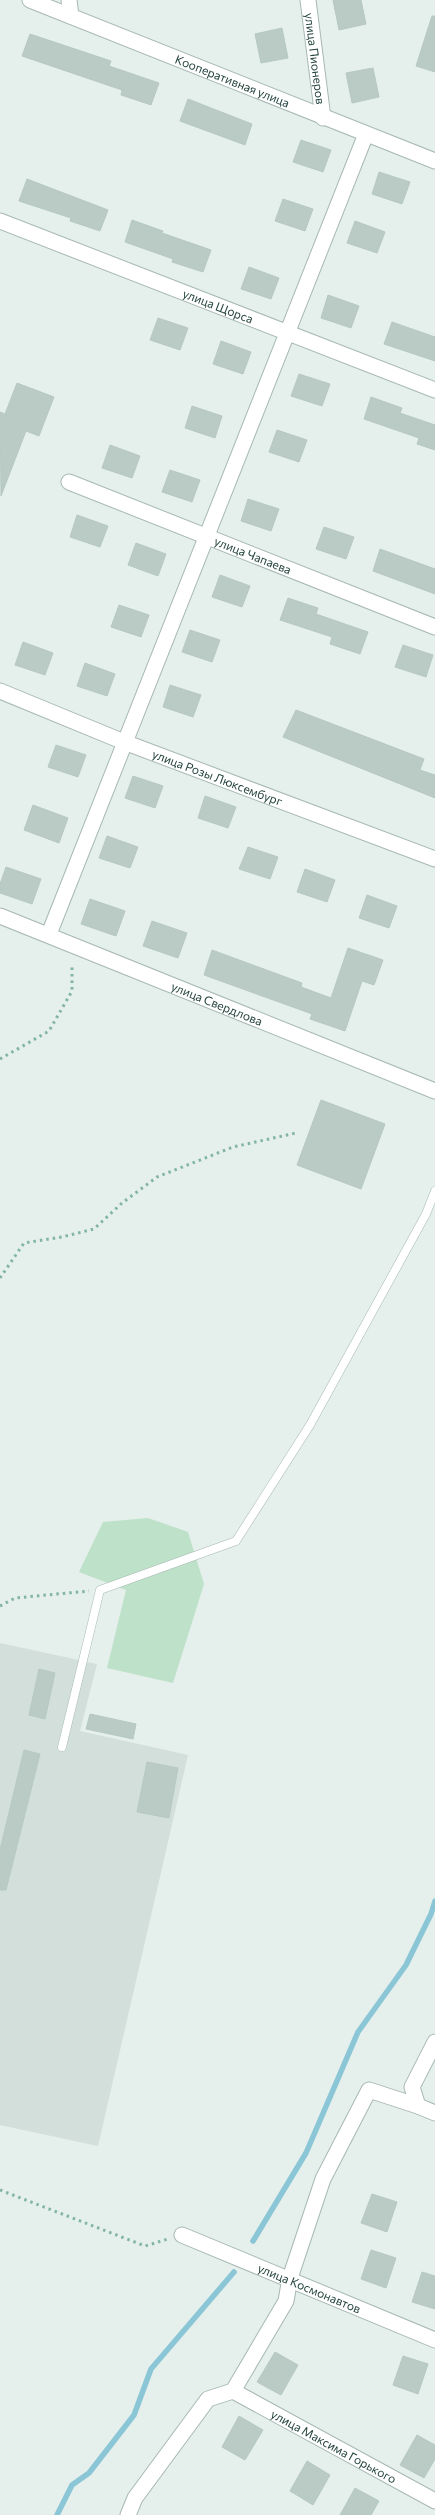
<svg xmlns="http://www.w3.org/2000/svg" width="435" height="2515" font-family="Commissioner,sans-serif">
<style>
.built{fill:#d3dfda}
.green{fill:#bde1c9}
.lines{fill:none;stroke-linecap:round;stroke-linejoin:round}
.stream{stroke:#8ac6d6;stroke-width:5.5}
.building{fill:#bacac4;stroke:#b6c9c3}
.service-casing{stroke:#a7b8b3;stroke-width:9}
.minor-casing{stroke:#a7b8b3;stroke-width:17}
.tertiary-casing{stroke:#a7b8b3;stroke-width:17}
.path{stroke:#83b4a8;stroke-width:3;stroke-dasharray:2.5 4;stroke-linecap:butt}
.service{stroke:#fff;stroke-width:8}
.minor{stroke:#fff;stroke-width:15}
.tertiary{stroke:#fff;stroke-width:15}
.labels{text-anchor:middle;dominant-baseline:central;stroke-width:5;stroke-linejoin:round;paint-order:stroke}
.street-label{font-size:12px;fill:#22423c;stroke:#f6fbf9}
</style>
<rect width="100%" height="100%" fill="#e5efeb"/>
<path class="built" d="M0 1643 97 1664 80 1731 188 1755 98 2146 0 2125Z"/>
<path class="green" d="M148 1518 188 1532 204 1584 173 1683 107 1668 126 1590 79 1572 103 1522Z"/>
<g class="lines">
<g class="stream">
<path d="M253 2241 306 2153 358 2032 406 1965 431 1914 435 1901"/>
<path d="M57 2515 72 2485 89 2473 134 2415 151 2369 234 2272"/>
</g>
</g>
<g class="building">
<path d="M333 0H361L366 24 339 30Z"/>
<path d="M432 16H435V72L416 66Z"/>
<path d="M282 28 288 58 261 63 255 34Z"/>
<path d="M30 34 111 61 109 66 159 83 151 105 121 95 122 90 22 56Z"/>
<path d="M373 68 379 97 352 103 346 73Z"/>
<path d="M188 99 252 124 245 145 180 121Z"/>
<path d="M301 140 331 150 323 172 293 162Z"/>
<path d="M379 172 410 182 402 204 372 194Z"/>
<path d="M27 179 108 210 100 231 70 221 71 218 19 201Z"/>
<path d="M283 199 313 209 305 231 275 221Z"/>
<path d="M132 220 163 231 162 233 211 250 203 272 172 262 173 259 125 242Z"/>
<path d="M355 221 385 232 377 253 347 243Z"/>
<path d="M249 267 279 278 271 299 241 289Z"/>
<path d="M328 295 359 306 351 328 321 318Z"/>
<path d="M158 318 188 328 180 350 150 340Z"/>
<path d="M392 322 435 337V361L384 344Z"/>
<path d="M221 341 251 352 243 374 213 364Z"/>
<path d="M299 374 330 384 322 406 291 396Z"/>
<path d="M17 383 54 397 39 436 26 431 1 496 0 412 5 414Z"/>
<path d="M371 397 402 408 400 413 435 425V450L417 444 419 438 364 419Z"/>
<path d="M192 406 222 416 215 438 185 428Z"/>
<path d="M277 430 307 440 299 462 269 452Z"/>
<path d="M110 445 140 456 132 478 102 468Z"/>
<path d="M170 470 200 480 192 502 162 492Z"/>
<path d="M248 499 279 509 271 531 241 521Z"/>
<path d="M77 515 108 526 100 547 70 537Z"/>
<path d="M324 527 354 537 346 559 316 549Z"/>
<path d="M136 543 166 554 158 576 128 565Z"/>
<path d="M380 549 435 569V594L373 571Z"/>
<path d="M220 575 250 586 242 607 212 597Z"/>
<path d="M288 598 318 608 316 614 368 632 360 654 330 644 332 637 280 620Z"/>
<path d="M119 605 149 615 141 637 111 627Z"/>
<path d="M190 630 220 640 212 662 182 652Z"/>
<path d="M23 642 53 653 45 675 15 665Z"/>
<path d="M403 645 433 655 426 677 395 667Z"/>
<path d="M85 663 115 674 107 696 77 686Z"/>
<path d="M170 685 201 695 193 717 163 707Z"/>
<path d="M296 710 424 759 420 770 435 775V798L283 737Z"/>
<path d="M56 745 86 755 78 777 48 767Z"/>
<path d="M133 776 163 786 155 808 125 798Z"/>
<path d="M205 796 236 807 228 828 198 818Z"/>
<path d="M33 805 68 818 59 843 24 830Z"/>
<path d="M107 836 138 847 130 868 99 858Z"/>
<path d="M248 847 278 857 270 879 239 869Z"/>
<path d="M6 867 41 879 32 904 0 893V884Z"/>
<path d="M305 869 335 880 327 902 297 892Z"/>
<path d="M367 895 397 906 389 928 359 918Z"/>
<path d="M90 899 125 911 116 936 81 924Z"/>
<path d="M152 921 187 933 178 958 143 946Z"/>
<path d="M348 948 383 960 374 985 362 981 345 1031 310 1019 312 1014 204 975 212 950 302 983 301 987 331 998Z"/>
<path d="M321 1100 385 1124 361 1189 297 1165Z"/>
<path d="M39 1669 55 1673 45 1719 29 1715Z"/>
<path d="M90 1714 136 1724 133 1739 86 1729Z"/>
<path d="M24 1750 40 1754 6 1890H0V1850Z"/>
<path d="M147 1762 178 1768 169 1818 137 1812Z"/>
<path d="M372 2194 397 2202 387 2232 361 2223Z"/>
<path d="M371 2250 396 2258 386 2288 361 2279Z"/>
<path d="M422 2272 435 2276V2309L412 2302Z"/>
<path d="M275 2352 298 2365 281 2395 257 2382Z"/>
<path d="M403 2356 428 2364 418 2394 393 2385Z"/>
<path d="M239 2416 263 2430 245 2460 222 2447Z"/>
<path d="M417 2435 435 2445V2459L424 2478 400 2465Z"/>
<path d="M307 2461 330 2475 313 2505 290 2491Z"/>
<path d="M355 2488 379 2501 371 2515H340Z"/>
</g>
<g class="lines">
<g class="service-casing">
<path id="service" d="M62 1747 100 1590 236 1541 310 1425 426 1214 435 1191"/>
</g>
<g class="minor-casing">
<g id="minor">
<path d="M69 0 71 16"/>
<path id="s1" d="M308 0 323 118"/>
<path id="s2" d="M0 221 435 390"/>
<path id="s3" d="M69 482 435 627"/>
<path id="s4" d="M0 691 124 742 435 859"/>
<path d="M49 934 366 134"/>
<path d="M418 2106 435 2113"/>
<path id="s5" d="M182 2235 435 2340"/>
<path id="s6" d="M233 2391 435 2501"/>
<path d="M128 2515 135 2498 208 2399 233 2391 286 2301 290 2278 323 2179 369 2090 418 2106 412 2087 435 2042"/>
</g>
</g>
<g class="tertiary-casing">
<g id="tertiary">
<path id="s7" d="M30 0 435 161"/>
<path id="s8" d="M0 916 435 1091"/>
</g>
</g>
<g class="path">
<path d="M0 1059 49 1031 72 991V964"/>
<path d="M0 1278 24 1243 62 1237 94 1229 122 1203 157 1177 233 1147 296 1133"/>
<path d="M0 1606 15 1598 89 1591"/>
<path d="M0 2190 145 2246 168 2239"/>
</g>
<use href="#service" class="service"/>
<use href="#minor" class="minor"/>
<use href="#tertiary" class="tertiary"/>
</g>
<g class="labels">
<g class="street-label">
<text stroke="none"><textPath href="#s1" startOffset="59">улица Пионеров</textPath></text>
<text stroke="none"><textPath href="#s7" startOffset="218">Кооперативная улица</textPath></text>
<text stroke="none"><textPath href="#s2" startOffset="234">улица Щорса</textPath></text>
<text stroke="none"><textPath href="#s3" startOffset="198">улица Чапаева</textPath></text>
<text stroke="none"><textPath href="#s4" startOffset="234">улица Розы Люксембург</textPath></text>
<text stroke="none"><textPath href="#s8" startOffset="234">улица Свердлова</textPath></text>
<text stroke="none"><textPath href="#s5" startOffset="138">улица Космонавтов</textPath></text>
<text stroke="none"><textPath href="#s6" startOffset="115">улица Максима Горького</textPath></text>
</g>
</g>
</svg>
